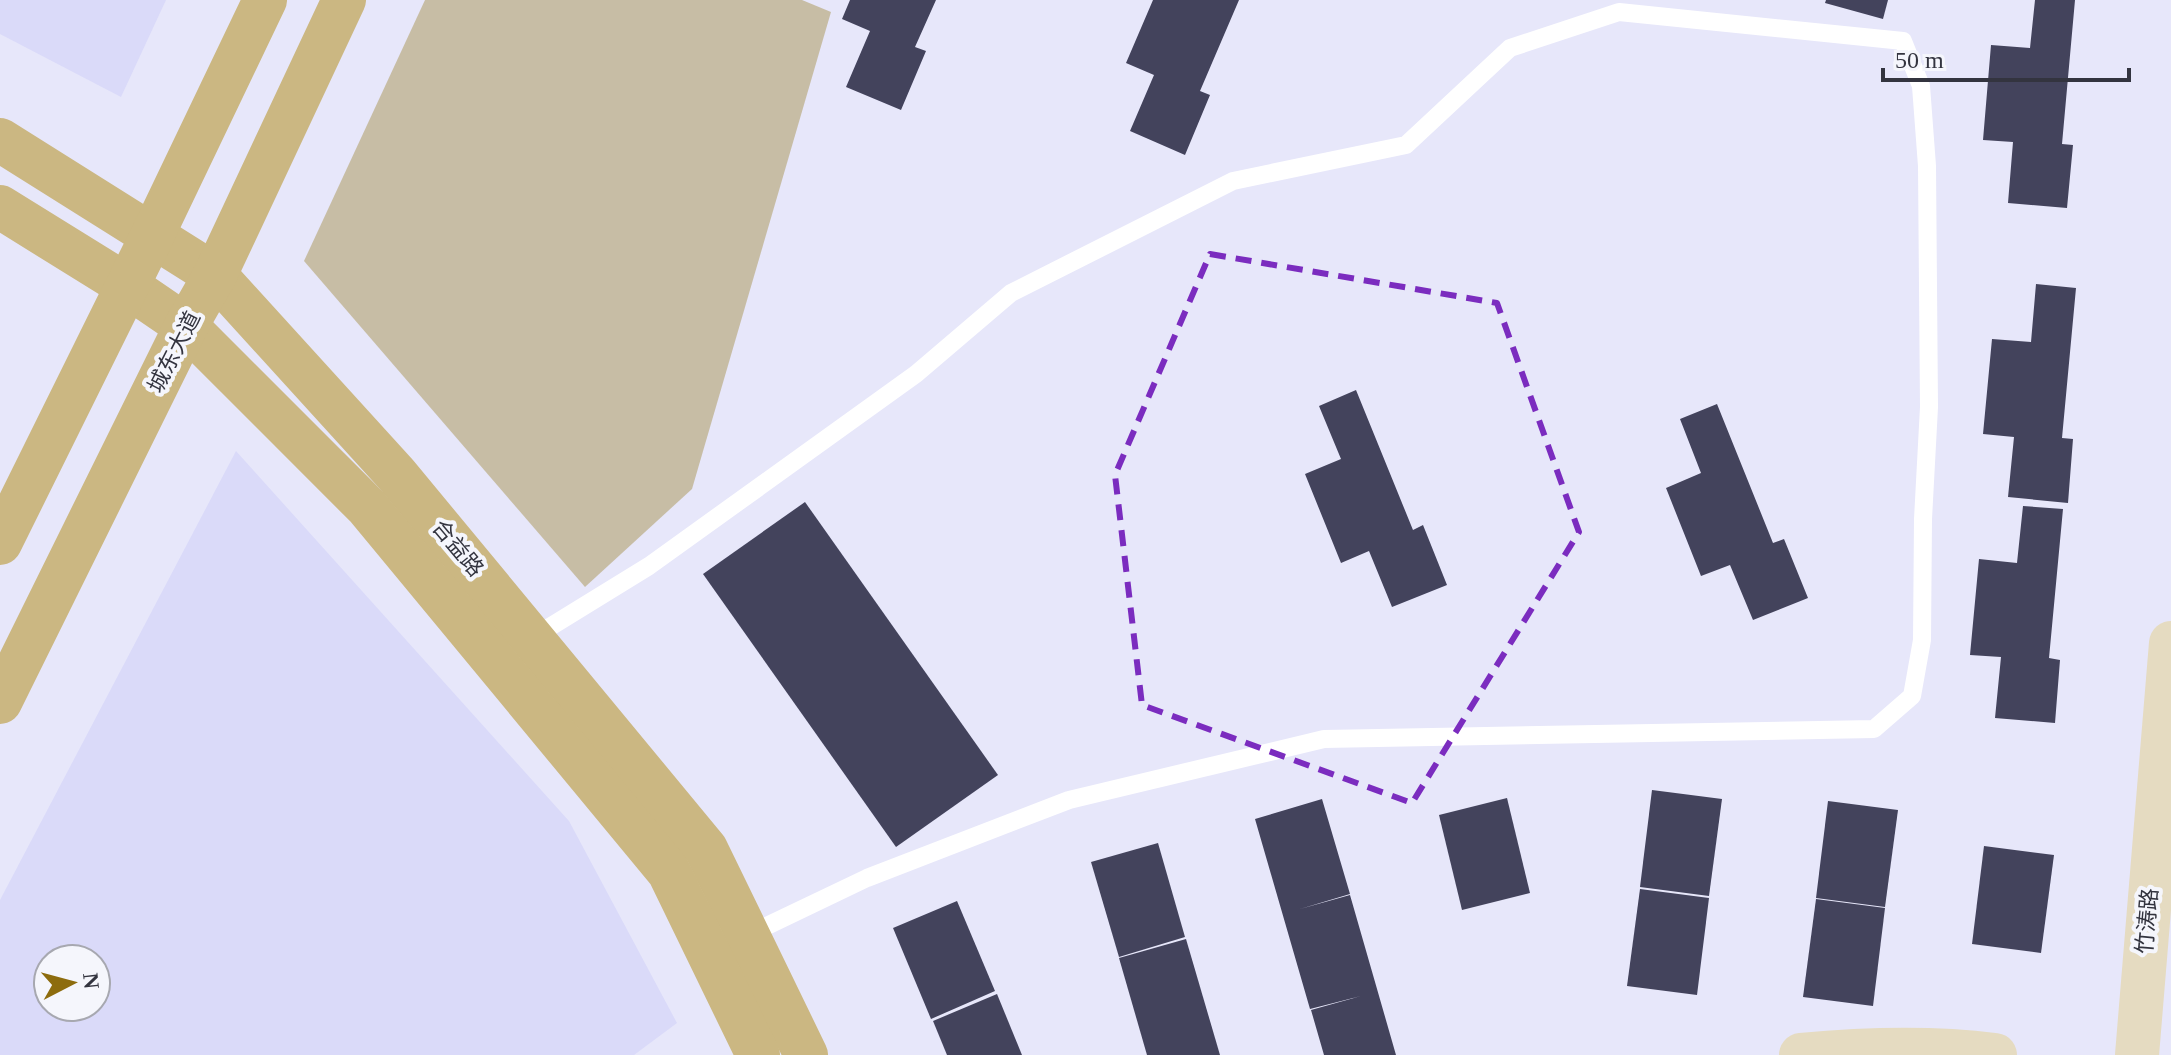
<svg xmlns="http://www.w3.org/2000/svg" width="2171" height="1055" font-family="'Times New Roman','Noto Sans SC',serif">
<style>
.built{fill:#dadaf9;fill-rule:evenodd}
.green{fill:#c7bda5}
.building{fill:#43435c}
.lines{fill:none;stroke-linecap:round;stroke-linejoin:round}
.lane{stroke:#fff;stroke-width:18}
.secondary{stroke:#e5dbc1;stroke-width:44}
.primary{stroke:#cbb782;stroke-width:44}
.marked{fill:none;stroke:#7b2cbf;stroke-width:6;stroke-dasharray:16 10;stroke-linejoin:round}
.labels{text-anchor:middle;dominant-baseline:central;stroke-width:8;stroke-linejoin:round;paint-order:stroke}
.street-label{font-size:22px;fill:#33343f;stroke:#f5f6fc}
</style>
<rect width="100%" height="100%" fill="#e7e7fa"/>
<g class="built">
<path d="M0 0H166L121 97 0 34Z"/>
<path d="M236 451 569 821 677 1023 634 1055H0V900ZM48 959H96V1007H48Z"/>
</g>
<path class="green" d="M425 0H802L831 12 692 489 585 587 304 261Z"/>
<g class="building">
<path d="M850 0H936L915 47 926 51 901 110 846 87 870 31 842 19Z"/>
<path d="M1153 0H1239L1200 91 1210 95 1185 155 1130 131 1154 75 1126 63Z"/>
<path d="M1826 0H1888L1883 19 1825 3Z"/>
<path d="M2035 0H2075L2062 144 2073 145 2067 208 2008 203 2013 142 1983 140 1991 45 2030 48Z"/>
<path d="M2036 284 2076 288 2062 438 2073 439 2068 503 2008 497 2014 437 1983 434 1992 339 2031 342Z"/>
<path d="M1356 390 1413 530 1423 525 1447 585 1392 607 1369 551 1341 563 1305 474 1341 459 1319 406Z"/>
<path d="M1717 404 1773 543 1784 539 1808 598 1753 620 1730 565 1701 576 1666 488 1701 473 1680 419Z"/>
<path d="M805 502 998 775 896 847 703 574Z"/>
<path d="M2023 506 2063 509 2049 658 2060 660 2055 723 1995 718 2001 657 1970 655 1979 559 2017 563Z"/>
<path d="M1652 790 1722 799 1709 896 1640 887Z"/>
<path d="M1507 798 1530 893 1462 910 1439 815Z"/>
<path d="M1322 799 1350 894 1300 909 1350 895 1396 1055H1324L1311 1010 1361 996 1310 1009 1255 819Z"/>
<path d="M1828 801 1898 810 1885 907 1816 898Z"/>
<path d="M1158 843 1185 937 1119 957 1091 862Z"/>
<path d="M1984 846 2054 855 2041 953 1972 944Z"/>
<path d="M1640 889 1709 898 1697 995 1627 986Z"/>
<path d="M1816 899 1885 908 1873 1006 1803 997Z"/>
<path d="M957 901 995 991 931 1019 893 928Z"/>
<path d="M1186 939 1220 1055H1147L1119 958Z"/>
<path d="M997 994 1022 1055H947L933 1021Z"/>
</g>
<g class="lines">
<path class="lane" d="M532 638 649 566 916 374 1011 293 1233 181 1406 145 1510 48 1619 12 1903 41 1921 86 1927 166 1929 407 1923 519 1922 640 1912 696 1874 729 1324 739 1069 800 867 878 748 935"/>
<g class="secondary">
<path d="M1801 1055C1865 1049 1930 1047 1995 1055"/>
<path d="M2137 1055 2171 643"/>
</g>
<g class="primary">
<path d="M0 140 215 275 396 474 706 849 806 1055"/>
<path d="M0 207 126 285 186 326 367 507 669 872 758 1055"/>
<path d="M0 543 153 234 265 0"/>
<path d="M0 702 186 326 215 275 344 0"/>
</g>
</g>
<path class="marked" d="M1210 254 1497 303 1579 532 1412 803 1142 705 1115 475Z"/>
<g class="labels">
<g class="street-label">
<text transform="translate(174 352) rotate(-63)">城东大道</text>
<text transform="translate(458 548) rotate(50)">合益路</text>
<text transform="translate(2147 921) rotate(-85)">竹涛路</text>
</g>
</g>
<g transform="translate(72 983) rotate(84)"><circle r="38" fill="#f5f6fc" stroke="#a7a8b0" stroke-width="2"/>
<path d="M0-6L14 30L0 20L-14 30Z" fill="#8d6c0e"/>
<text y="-12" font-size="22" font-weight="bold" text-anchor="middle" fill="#33343f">N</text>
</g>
<path d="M1883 68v12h246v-12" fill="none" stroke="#33343f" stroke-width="4"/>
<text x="1895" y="68" font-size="24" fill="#33343f" stroke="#f5f6fc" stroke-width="6" paint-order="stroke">50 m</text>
</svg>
